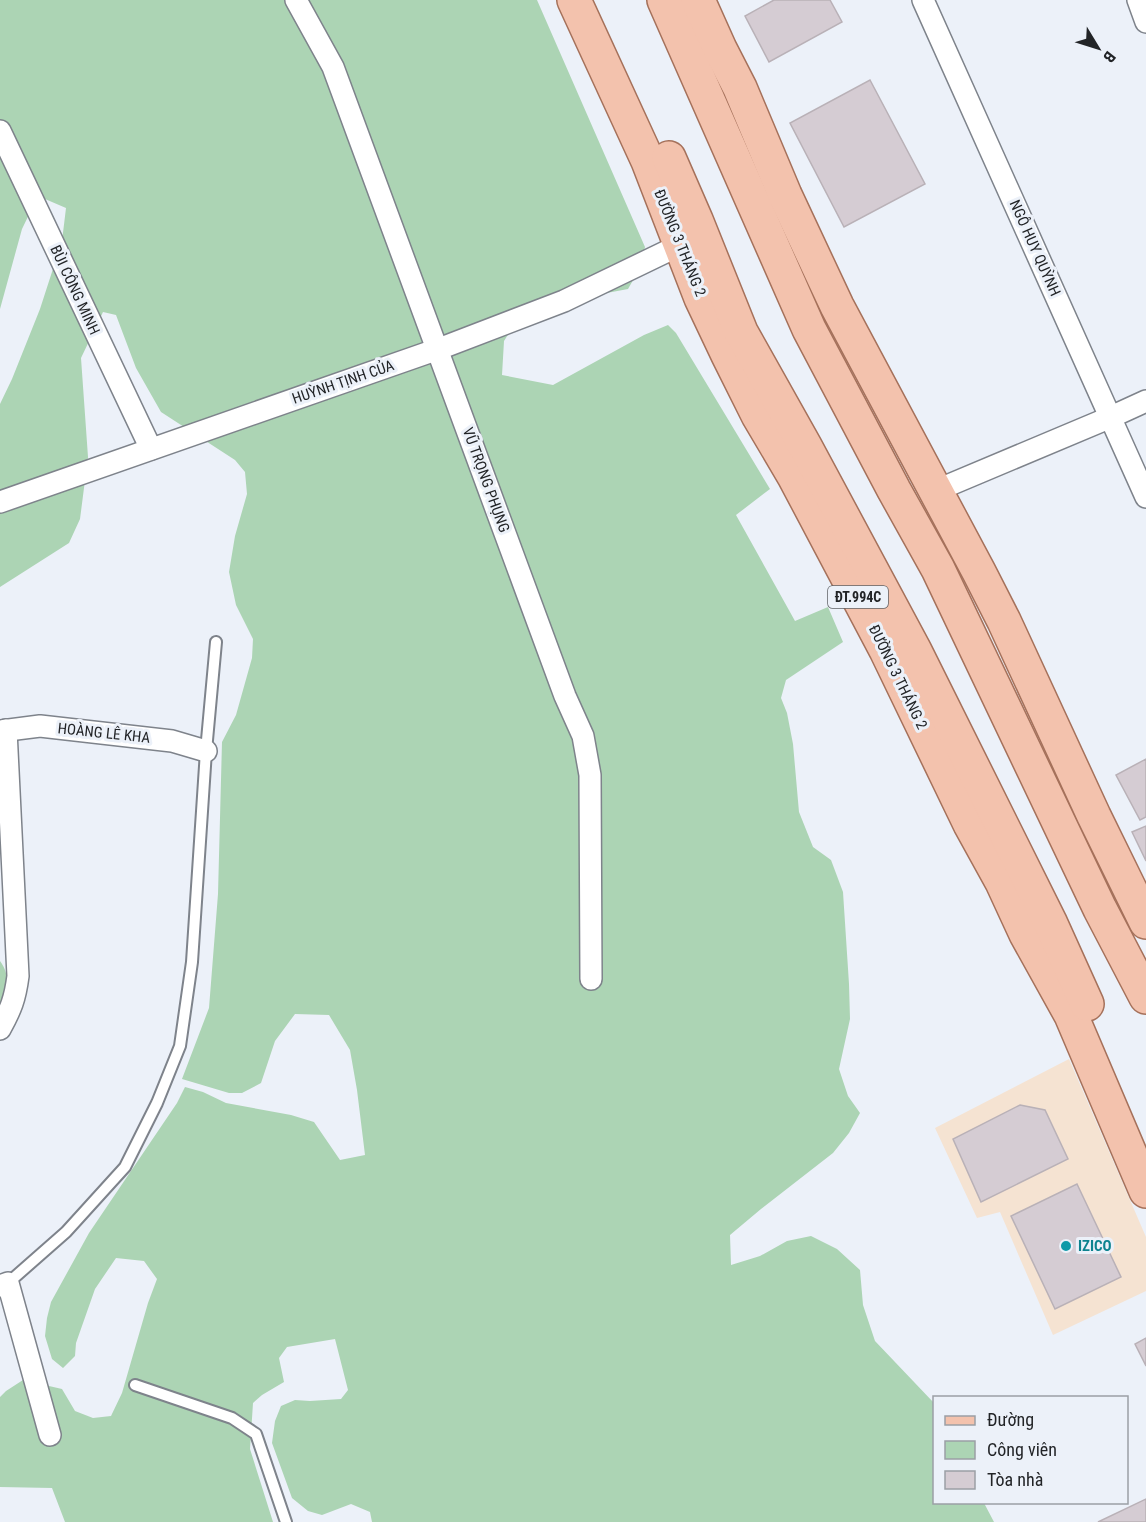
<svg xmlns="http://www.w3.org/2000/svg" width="1146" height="1522" font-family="'Roboto Condensed',sans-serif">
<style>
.commercial{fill:#f5e3d2}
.green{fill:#acd4b4}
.building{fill:#d5ccd3;stroke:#b9b1b7;stroke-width:1.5}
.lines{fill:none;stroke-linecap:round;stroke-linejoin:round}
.lane-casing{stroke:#7e838b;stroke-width:14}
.street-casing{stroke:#7e838b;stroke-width:24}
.primary-casing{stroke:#a5715b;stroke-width:36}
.lane{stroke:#fff;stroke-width:10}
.street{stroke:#fff;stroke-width:21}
.primary{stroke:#f3c2ad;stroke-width:33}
.culture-dot{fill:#0f9aa8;stroke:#ecf1f9;stroke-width:2}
.labels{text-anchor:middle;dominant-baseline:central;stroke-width:6;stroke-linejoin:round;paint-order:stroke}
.shield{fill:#ecf1f9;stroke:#5f6266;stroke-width:1.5}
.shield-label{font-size:14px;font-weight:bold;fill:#222427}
.street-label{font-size:15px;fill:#222427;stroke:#ecf1f9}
.culture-label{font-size:15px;font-weight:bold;fill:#0d838f;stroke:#ecf1f9;text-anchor:start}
</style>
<rect width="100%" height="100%" fill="#ecf1f9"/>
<path class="commercial" d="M1069 1059 1146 1237V1291L1053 1335 1000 1212 977 1218 935 1128Z"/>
<g class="green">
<path d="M0 0H537L645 247 640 268 628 289 564 301 521 314 504 341 502 375 553 385 644 335 668 325 676 333 770 489 736 515 795 621 828 607 843 642 786 680 781 698 787 713 793 744 799 812 813 847 831 860 843 892 849 984 850 1019 839 1069 848 1096 860 1113 849 1133 833 1153 761 1209 730 1235 731 1265 760 1256 787 1241 811 1236 837 1249 860 1270 863 1305 875 1341 934 1403V1502L984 1503 994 1522H372L370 1512 351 1504 322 1515 308 1511 292 1498 272 1443 275 1421 281 1406 295 1400 310 1401 341 1399 348 1390 335 1339 287 1347 279 1358 284 1382 262 1395 253 1403 250 1449 273 1522H65L52 1488 0 1487V1397L6 1391 23 1380 62 1389 75 1411 93 1418 111 1416 122 1393 148 1303 157 1279 144 1261 116 1258 95 1289 76 1343 75 1356 63 1368 52 1359 45 1336 47 1318 51 1302 89 1233 177 1103 185 1087 203 1092 226 1103 291 1115 314 1122 340 1160 365 1155 357 1090 350 1050 329 1015 295 1014 275 1041 261 1083 242 1093H229L182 1079 209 1008 218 894 222 742 236 715 252 658 253 639 236 605 229 572 235 536 247 494 245 472 235 460 161 412 136 368 116 315 103 312 81 358 88 457 80 519 69 543 0 587V404L12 379 40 309 62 241 66 208 38 196 22 229 0 309Z"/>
<path d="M0 961C11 975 7 992 0 1007Z"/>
</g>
<g class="building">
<path d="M774 0H830L842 22 769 62 745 16Z"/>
<path d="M870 80 925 184 844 227 790 123Z"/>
<path d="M1146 759V817L1140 820 1116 775Z"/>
<path d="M1146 826V861L1132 832Z"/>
<path d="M1020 1105 1045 1110 1068 1159 981 1202 953 1139Z"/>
<path d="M1077 1184 1121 1277 1055 1309 1011 1216Z"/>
<path d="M1146 1338V1366L1135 1344Z"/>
<path d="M1146 1499V1522H1098Z"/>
</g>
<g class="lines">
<g class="lane-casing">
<g id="lane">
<path d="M8 1283 66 1232 125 1167 157 1103 180 1046 192 962 206 751 216 642"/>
<path d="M135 1385 232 1418 256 1434 286 1522"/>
</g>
</g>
<g class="street-casing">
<g id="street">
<path d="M296 0 333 67 565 696 583 736 590 775 591 979"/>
<path d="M923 0 1146 497"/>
<path d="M1138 0 1146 22"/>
<path d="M0 131 151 449"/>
<path d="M935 491 1111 417 1146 401"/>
<path d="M0 502 444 347 564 301 680 245"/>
<path d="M0 731 40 726 172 741 206 751"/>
<path d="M0 1029C11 1009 15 999 18 976L6 730"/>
<path d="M0 1286 8 1283 50 1435"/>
</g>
</g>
<g class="primary-casing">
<g id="primary">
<path d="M574 0 648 161 701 298 728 355 758 415 794 476 886 650 970 824 1002 882 1026 934 1071 1015 1146 1191"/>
<path d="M664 0 809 329 894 490 938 569 1100 909 1146 997"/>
<path d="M698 0 720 49 740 88 785 195 837 306 979 572 1004 621 1094 816 1146 922"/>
<path d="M669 158 696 220 741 332 805 446 915 651 1050 922 1087 1004"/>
</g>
</g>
<use href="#lane" class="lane"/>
<use href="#street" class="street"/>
<use href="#primary" class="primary"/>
</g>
<circle class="culture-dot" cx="1066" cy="1246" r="6"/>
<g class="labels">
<rect class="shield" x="828" y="586" width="60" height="22" rx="4.5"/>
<g class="shield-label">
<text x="858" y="597">ĐT.994C</text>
</g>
<g class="street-label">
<text transform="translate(680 243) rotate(68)">ĐƯỜNG 3 THÁNG 2</text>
<text transform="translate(1035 248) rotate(66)">NGÔ HUY QUỲNH</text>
<text transform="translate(75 290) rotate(65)">BÙI CÔNG MINH</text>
<text transform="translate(343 382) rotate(-19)">HUỲNH TỊNH CỦA</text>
<text transform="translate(486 480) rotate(70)">VŨ TRỌNG PHỤNG</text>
<text transform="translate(898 677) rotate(64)">ĐƯỜNG 3 THÁNG 2</text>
<text transform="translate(104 733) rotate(6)">HOÀNG LÊ KHA</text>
</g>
<g class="culture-label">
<text x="1078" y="1246">IZICO</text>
</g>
</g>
<rect x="933" y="1396" width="195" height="108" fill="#ecf1f9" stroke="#9b9fa5" stroke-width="1.5"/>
<rect x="945" y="1416" width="30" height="9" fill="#f3c2ad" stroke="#9b9fa5" stroke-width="1.5"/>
<text x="987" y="1426" font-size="18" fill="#222427">Đường</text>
<rect x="945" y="1441" width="30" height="18" fill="#acd4b4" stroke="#9b9fa5" stroke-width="1.5"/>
<text x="987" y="1456" font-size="18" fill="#222427">Công viên</text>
<rect x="945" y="1471" width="30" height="18" fill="#d5ccd3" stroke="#9b9fa5" stroke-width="1.5"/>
<text x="987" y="1486" font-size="18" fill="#222427">Tòa nhà</text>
<g transform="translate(1098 48) rotate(128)" stroke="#ecf1f9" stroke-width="4.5" paint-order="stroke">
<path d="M0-4.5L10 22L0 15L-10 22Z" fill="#222427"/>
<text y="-9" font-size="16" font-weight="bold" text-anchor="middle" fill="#222427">B</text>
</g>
</svg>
